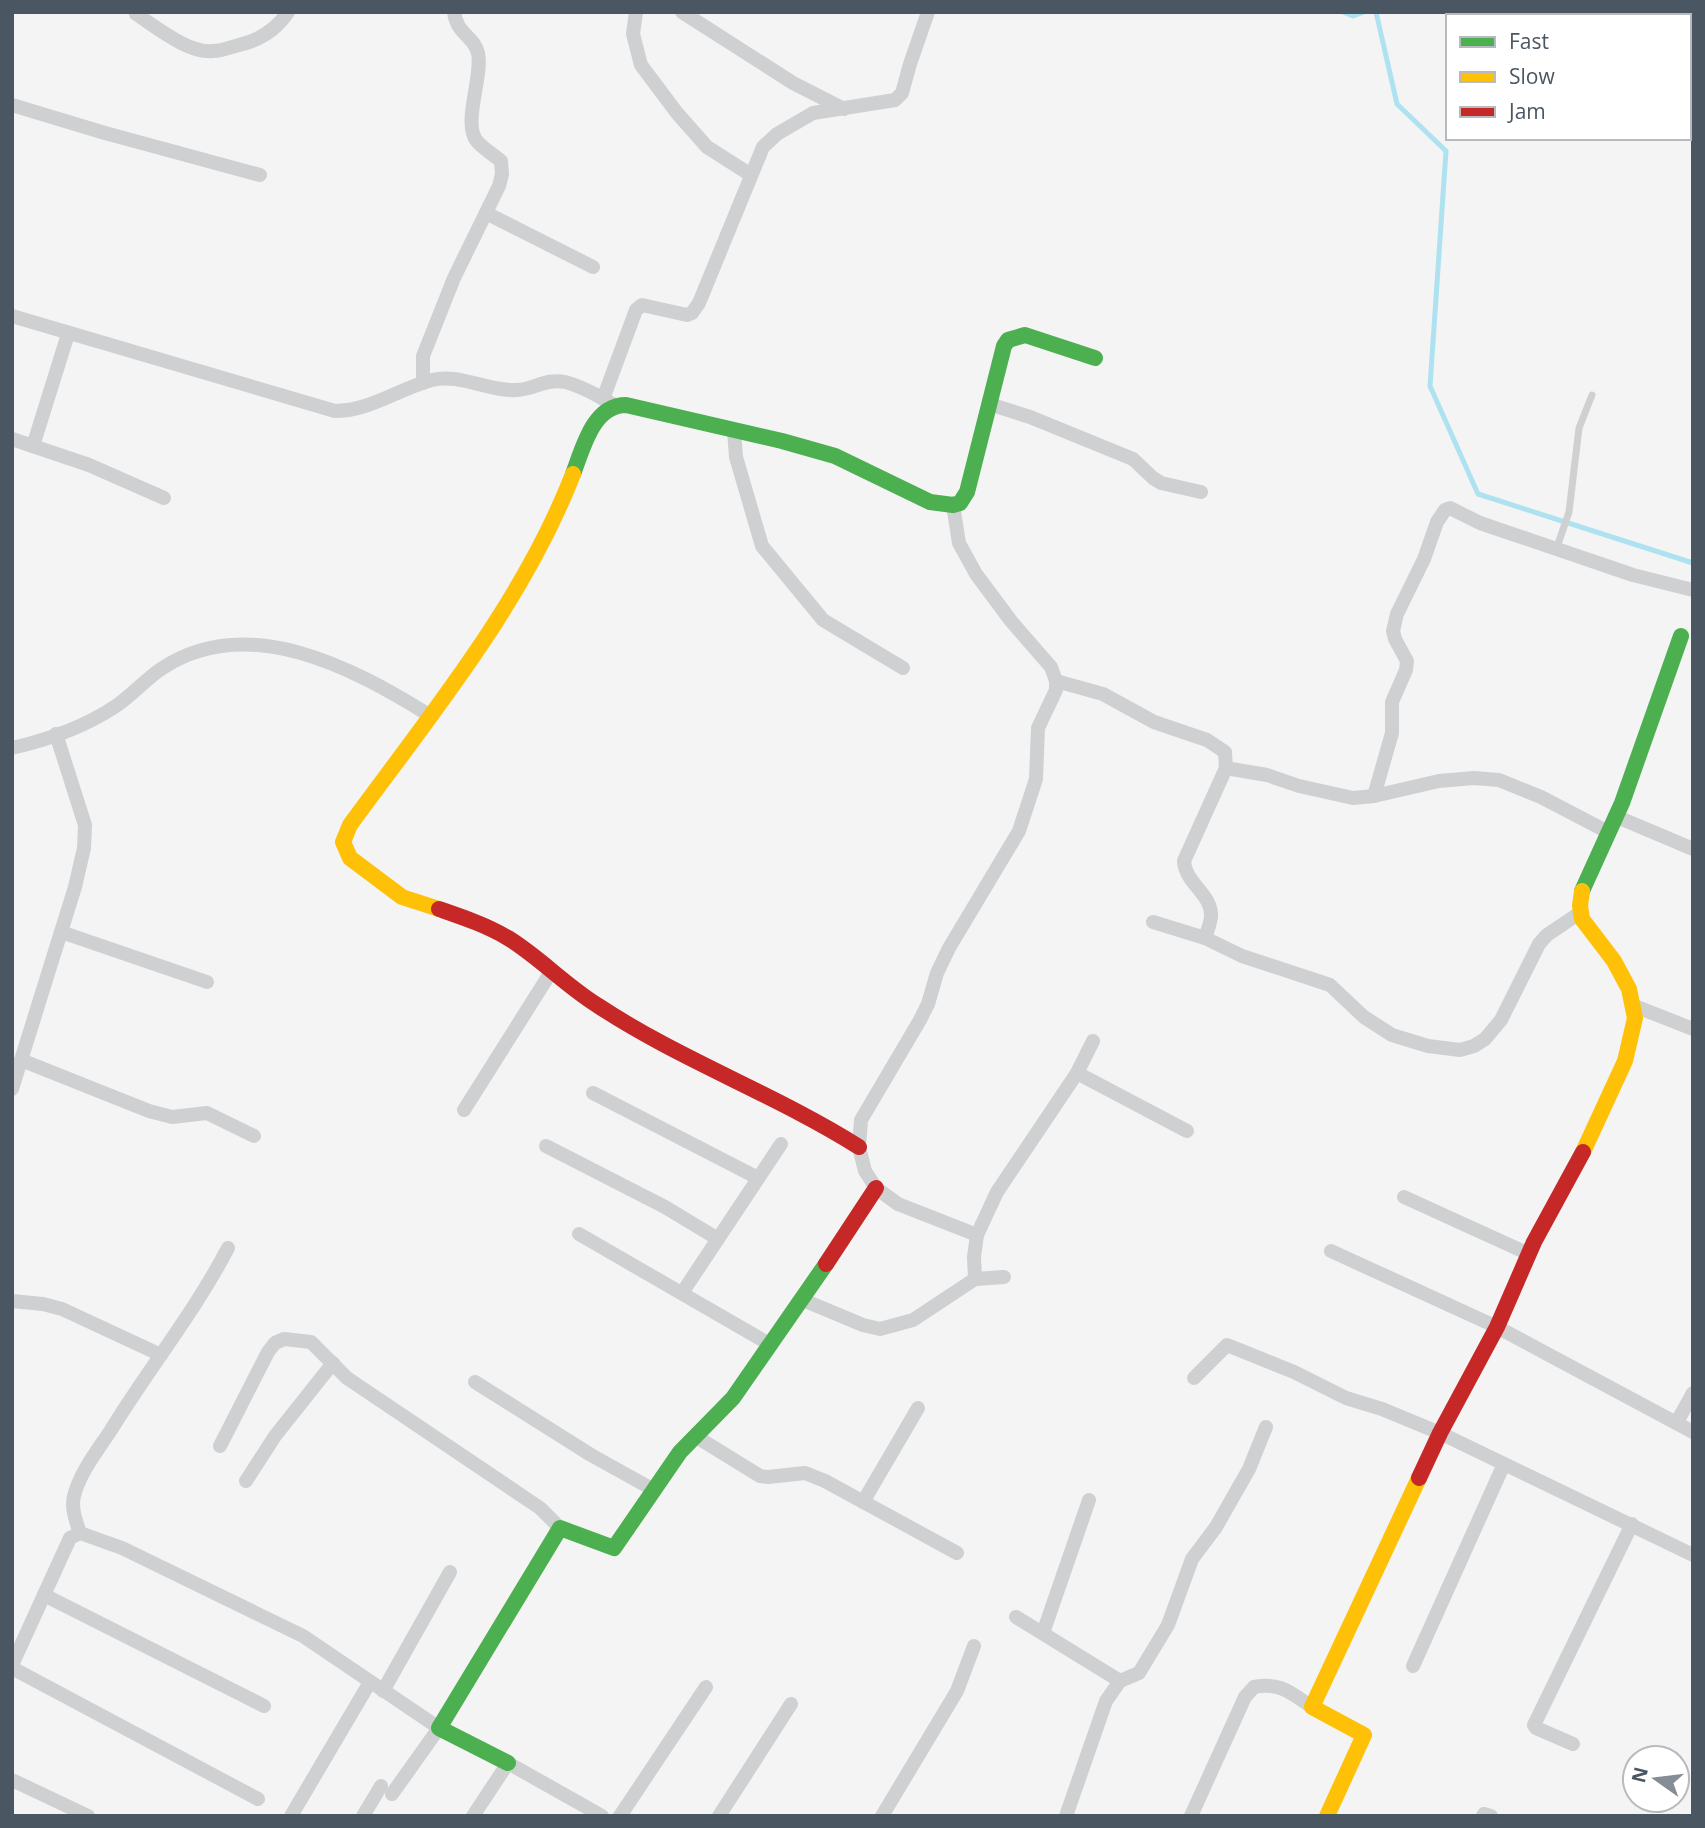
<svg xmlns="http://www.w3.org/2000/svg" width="1705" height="1828" font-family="'Open Sans',sans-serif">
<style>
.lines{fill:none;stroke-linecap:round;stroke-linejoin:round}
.stream{stroke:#aee2f0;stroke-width:5}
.lane{stroke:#ced0d2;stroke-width:7}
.street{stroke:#ced0d2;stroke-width:14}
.fast{stroke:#4caf50;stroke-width:16}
.slow{stroke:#ffc107;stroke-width:16}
.jam{stroke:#c62828;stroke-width:16}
</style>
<rect width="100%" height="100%" fill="#f4f4f4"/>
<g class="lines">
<g class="stream">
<path d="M1343 12 1353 16 1364 12"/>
<path d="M1376 12 1397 104 1446 151 1430 386 1478 494 1693 563"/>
</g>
<path class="lane" d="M1557 547 1569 512 1579 428 1592 395"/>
<g class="street">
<path d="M636 12 633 34 641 65 677 113 707 147 751 175"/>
<path d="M682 12 793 83 844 109"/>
<path d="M136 14C156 27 189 54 213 51 222 51 231 47 239 45 260 40 276 30 288 12"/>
<path d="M1582 16 1583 12"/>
<path d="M12 105 105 133 260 175"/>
<path d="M486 213 593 267"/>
<path d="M12 316 335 411C370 411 398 389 432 380 460 373 489 392 517 390 534 389 547 378 565 382 581 386 599 396 614 405"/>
<path d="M423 383V356L454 278 499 186 502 174 501 161C494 155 482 148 476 140 463 121 483 76 478 53 474 36 457 35 454 12"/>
<path d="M603 399 636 310 642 305 687 315 692 313 699 303 763 147 777 134 813 113 895 100 902 93 910 64 928 12"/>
<path d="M989 404 1030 417 1133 459 1153 478 1161 483 1201 492"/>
<path d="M734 431 736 457 762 546 823 620 903 668"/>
<path d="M12 439 89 465 164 498"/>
<path d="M33 446 68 334"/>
<path d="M953 505 959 543 976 574 1011 621 1051 667 1056 681V690L1038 728 1036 779 1019 831 949 948 937 973 928 1004 920 1020 861 1120 859 1147 865 1171 876 1188 898 1204 977 1235"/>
<path d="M1056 681 1103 694 1154 722 1207 740 1225 752 1226 768 1184 861C1185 883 1212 894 1211 916 1211 923 1207 931 1205 938"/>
<path d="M12 748C47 740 86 726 116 706 132 695 145 680 161 669 248 611 353 668 429 715"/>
<path d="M1226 768 1267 775 1299 786 1353 798 1374 796 1439 781 1474 778 1499 780 1541 797 1608 832"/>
<path d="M1374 796 1392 733V702L1406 670 1407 661 1395 639 1393 631 1397 614 1424 559 1437 522 1445 510 1450 508 1480 523 1633 575 1693 590"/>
<path d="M1615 816 1693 849"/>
<path d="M1153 922 1205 938 1242 956 1330 985 1364 1017 1392 1035 1428 1046 1460 1050 1474 1046 1485 1039 1501 1020 1539 944 1547 935 1581 912"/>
<path d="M61 932 207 982"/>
<path d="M1632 1005 1693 1029"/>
<path d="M21 1060 149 1111 172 1117 207 1113 254 1136"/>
<path d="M1077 1073 1187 1131"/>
<path d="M12 1089 75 887 84 848 85 825 56 734"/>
<path d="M593 1093 758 1178"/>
<path d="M464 1110 551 972"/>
<path d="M546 1146 665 1207 718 1239"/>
<path d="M1404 1197 1529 1254"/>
<path d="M579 1234 771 1345"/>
<path d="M1331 1251 1497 1327 1693 1432"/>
<path d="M975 1279 974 1257 977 1235 997 1192 1077 1073 1093 1041"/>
<path d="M682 1293 781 1144"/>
<path d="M803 1300 863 1325 880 1329 913 1320 975 1279 1004 1277"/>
<path d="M12 1301 43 1304 62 1309 161 1355"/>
<path d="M1194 1378 1227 1345 1294 1372 1346 1398 1382 1409 1440 1433 1693 1555"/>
<path d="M475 1382 591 1455 654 1490"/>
<path d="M1677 1422 1693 1393"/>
<path d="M695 1436 760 1476 768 1477 805 1473 825 1481 957 1553"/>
<path d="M220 1446 268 1352 275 1343 284 1339 311 1342 347 1378 540 1508 560 1528"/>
<path d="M246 1481 275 1436 333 1363"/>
<path d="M863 1502 918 1408"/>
<path d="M80 1533C76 1521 71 1509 74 1496 80 1472 98 1450 111 1430 149 1368 194 1313 228 1248"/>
<path d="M44 1595 264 1706"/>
<path d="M1016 1617 1120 1681"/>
<path d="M1043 1633 1089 1500"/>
<path d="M12 1665 70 1538 80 1533 122 1548 303 1636 439 1728 392 1794"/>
<path d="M1413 1666 1504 1464"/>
<path d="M12 1668 258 1799"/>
<path d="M383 1691 450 1572"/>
<path d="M1573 1744 1536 1728 1534 1725 1632 1524"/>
<path d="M12 1780 88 1816"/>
<path d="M291 1816 370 1682"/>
<path d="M363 1816 381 1786"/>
<path d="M473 1816 508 1763 602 1816"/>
<path d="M620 1816 706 1687"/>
<path d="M719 1816 791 1704"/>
<path d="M882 1816 957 1691 974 1646"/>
<path d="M1066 1816 1106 1701 1120 1681 1139 1673 1168 1625 1192 1559 1216 1527 1249 1469 1266 1427"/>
<path d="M1191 1816 1245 1697 1254 1687C1281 1682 1291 1693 1312 1707"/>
<path d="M1483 1816 1484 1814 1491 1816"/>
</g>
<g class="fast">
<path d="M573 474C583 448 593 405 626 405L782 441 835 456 930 502 953 505 960 503 967 492 1004 346 1008 340 1025 335 1095 358"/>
<path d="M1582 891 1622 803 1681 636"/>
<path d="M508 1763 439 1728 560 1528 614 1548 680 1452 733 1398 826 1264"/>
</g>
<g class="slow">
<path d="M1582 891 1580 906 1582 919 1614 961 1629 989 1635 1018 1625 1061 1583 1152"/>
<path d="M439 909 402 897 350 858 343 842 350 825C431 714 523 603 573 474"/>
<path d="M1327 1816 1364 1735 1312 1707 1419 1478"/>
</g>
<g class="jam">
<path d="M439 909C462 917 486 925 508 938 539 957 565 985 597 1005 680 1060 775 1094 859 1147"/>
<path d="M826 1264 876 1188"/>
<path d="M1419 1478 1440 1433 1497 1327 1534 1242 1583 1152"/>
</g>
</g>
<rect width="1705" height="1828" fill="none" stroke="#4a5661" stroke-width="28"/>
<rect x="1446" y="14" width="245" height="126" fill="#ffffff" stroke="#b7bbc0" stroke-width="2"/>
<rect x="1460" y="37" width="35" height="10" fill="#4caf50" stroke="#b7bbc0" stroke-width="2"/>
<text x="1509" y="49" font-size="21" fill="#4a5661">Fast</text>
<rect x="1460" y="72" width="35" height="10" fill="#ffc107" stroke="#b7bbc0" stroke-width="2"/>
<text x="1509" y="84" font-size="21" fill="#4a5661">Slow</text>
<rect x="1460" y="107" width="35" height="10" fill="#c62828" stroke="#b7bbc0" stroke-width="2"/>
<text x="1509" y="119" font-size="21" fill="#4a5661">Jam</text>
<g transform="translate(1656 1779) rotate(284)"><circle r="33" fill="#ffffff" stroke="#b7bbc0" stroke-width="2"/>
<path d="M0-5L12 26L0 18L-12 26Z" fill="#868d94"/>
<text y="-10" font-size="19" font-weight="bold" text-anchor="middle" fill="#4a5661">N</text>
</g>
</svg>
